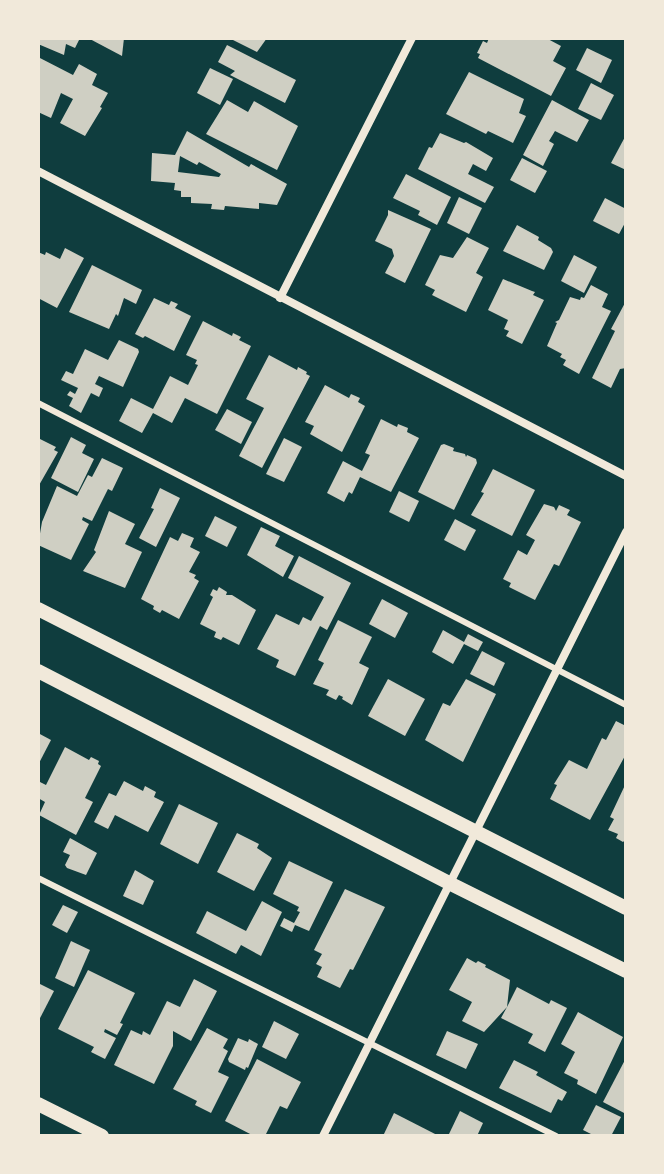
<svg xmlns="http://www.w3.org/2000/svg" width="664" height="1174" font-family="'Varela Round',sans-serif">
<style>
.building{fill:#cfcfc3;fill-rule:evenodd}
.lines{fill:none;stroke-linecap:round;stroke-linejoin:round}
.service{stroke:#f1e9da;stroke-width:6}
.minor{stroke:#f1e9da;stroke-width:8}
.tertiary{stroke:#f1e9da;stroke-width:14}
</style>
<rect width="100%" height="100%" fill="#0f3d3e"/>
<g class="building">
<path d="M38 38H80L75 48 66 44 64 55 38 44Z"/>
<path d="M88 38H124L122 56Z"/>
<path d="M229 38H267L257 52Z"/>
<path d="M489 38H546L561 46 553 61 566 68 551 96 478 58 480 54 477 53 483 41 487 43Z"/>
<path d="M227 45 296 80 285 103 230 75 235 71 218 62Z"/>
<path d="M587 48 612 60 601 83 576 70Z"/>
<path d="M38 57 73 75 79 64 97 74 92 85 108 93 100 107 102 108 85 136 60 123 73 99 61 93 51 118 38 112Z"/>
<path d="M210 68 233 79 220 105 197 93Z"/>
<path d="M469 72 524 99 519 113 526 116 513 143 488 131 486 134 446 114Z"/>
<path d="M591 83 614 95 601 120 578 109Z"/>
<path d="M227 100 248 112 254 101 298 126 277 170 206 134Z"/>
<path d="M552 100 589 120 577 142 555 131 549 141 554 144 543 166 523 155Z"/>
<path d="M187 131 249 167 251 164 287 184 277 205 259 203V209L225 206 224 210 211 209 212 204 191 203V197H181V191L174 190 175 183 151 181 152 153 175 155ZM180 156 197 165 199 162 221 174 219 177 178 172Z"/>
<path d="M440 133 464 143 466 142 493 158 486 171 473 164 468 174 494 187 485 203 418 169 429 147 432 148Z"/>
<path d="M626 135V170L611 163Z"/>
<path d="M522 158 547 171 535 193 510 180Z"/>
<path d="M406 174 451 197 437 225 418 215 420 211 393 198Z"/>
<path d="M459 197 482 208 469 234 447 223Z"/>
<path d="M605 198 626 209V221L619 234 593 221Z"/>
<path d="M388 210 431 229 405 283 385 273 394 256 392 249 375 241 388 215Z"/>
<path d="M517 225 539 237 538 240 551 248 553 252 544 270 503 251Z"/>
<path d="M467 237 489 248 476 273 483 277 466 312 432 295 435 290 425 285 440 255 453 258Z"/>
<path d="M65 248 84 258 57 308 38 298V252L45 255 46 252 60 259Z"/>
<path d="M574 255 597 267 584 293 561 281Z"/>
<path d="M92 265 142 290 136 304 124 298 118 316 116 314 109 329 69 312Z"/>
<path d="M503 279 532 291 535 292 533 295 544 300 522 344 506 336 509 331 504 329 508 320 488 310Z"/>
<path d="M591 285 608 294 602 307 611 311 579 374 563 365 566 360 560 357 562 354 547 346 557 323 555 322 559 320 570 297 580 300 581 297 584 298Z"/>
<path d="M154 298 169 305 171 301 178 304 175 308 191 316 174 351 145 336 143 338 135 334Z"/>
<path d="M626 301V368L620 369 611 388 592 378 615 331 611 329Z"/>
<path d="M203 321 232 336 233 333 241 337 239 340 251 346 217 414 185 398 172 423 153 413 142 433 119 421 131 398 153 409 170 376 188 385 198 365 195 364 197 360 186 355Z"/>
<path d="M119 340 138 349 139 352 123 387 99 376 95 384 103 388 99 397 91 393 81 413 69 406 73 398 67 395 70 391 75 394 78 388 61 380 66 371 73 374 85 349 108 360Z"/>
<path d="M269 355 297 370 298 367 307 372 306 374 310 376 262 468 239 456 264 408 246 399Z"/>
<path d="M325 385 349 398 351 394 360 398 358 402 365 406 342 452 310 434 314 426 305 422Z"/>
<path d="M227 409 252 422 241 444 215 430Z"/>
<path d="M381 419 397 427 398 424 408 428 407 432 419 438 391 492 360 477 352 494 349 492 344 502 327 493 343 461 362 471 370 455 365 453Z"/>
<path d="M71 437 86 445 82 453 94 459 78 492 51 478Z"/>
<path d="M38 438 56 447 54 450 58 452 38 487Z"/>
<path d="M284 438 302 447 284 482 266 474Z"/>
<path d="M444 444 454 448 453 451 465 454 466 457 467 455 476 459 477 463 454 510 418 492 441 445Z"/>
<path d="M102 458 123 468 112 491 108 489 92 521 83 517 82 520 89 524 71 560 38 545 42 522 57 486 77 496 88 475 92 477Z"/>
<path d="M493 469 535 490 512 536 471 515 484 493 481 492Z"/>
<path d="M160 488 180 498 156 547 139 538 154 509 151 508Z"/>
<path d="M399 491 419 501 409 522 389 512Z"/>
<path d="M544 504 554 507 556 511 559 505 570 510 567 515 581 522 559 566 554 564 535 600 509 587 511 583 503 579 518 550 527 555 535 540 526 535Z"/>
<path d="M109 511 135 524 125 544 142 552 125 588 83 571 96 552 94 550Z"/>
<path d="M215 516 237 527 227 547 205 536Z"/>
<path d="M455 519 476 530 465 551 444 540Z"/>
<path d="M261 527 280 536 275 546 294 556 283 577 247 555Z"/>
<path d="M182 533 194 538 190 547 200 552 189 572 196 575 194 578 199 581 179 619 162 610 160 613 153 609 154 606 141 599 170 537 178 541Z"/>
<path d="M299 556 351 583 327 630 320 626 295 676 276 667 279 660 257 649 276 614 299 625 303 617 311 621 324 597 288 578Z"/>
<path d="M219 587 227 592 226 595H232L256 610 239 645 223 637 221 640 214 637 216 632 200 624 213 597 210 595 213 589 217 591Z"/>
<path d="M382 599 408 613 395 638 369 624Z"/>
<path d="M338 620 372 637 359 663 369 668 352 705 342 699 343 697 339 695 336 700 326 695 329 690 313 684 324 663 318 660Z"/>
<path d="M443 630 464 642 468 634 483 642 478 651 464 644 453 664 432 652Z"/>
<path d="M482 651 505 663 494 686 470 674Z"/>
<path d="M388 679 425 699 405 736 368 716Z"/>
<path d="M466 679 496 694 463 762 425 740 443 703 450 706Z"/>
<path d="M616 721 626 726V754L590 820 550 799 557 785 554 784 569 760 587 769 602 738 606 740Z"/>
<path d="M38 733 51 740 38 765Z"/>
<path d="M65 747 89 760 91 757 99 761 98 764 101 766 85 798 93 802 76 835 39 815 45 802 38 798V786L40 782 46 785Z"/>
<path d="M124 781 143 791 145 786 156 792 154 797 164 802 148 832 115 815 108 829 94 822 109 793 116 796Z"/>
<path d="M626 783V839L623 842 616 838 618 834 608 830 614 819 610 817Z"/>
<path d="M179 804 218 823 198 864 160 844Z"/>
<path d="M237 833 259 844 257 848 272 858 254 891 217 872Z"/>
<path d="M70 838 97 853 86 875 67 868 65 865 70 855 63 852Z"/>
<path d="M289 861 333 882 309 931 295 925 292 932 280 926 284 918 294 923 300 912 297 911 299 907 273 894Z"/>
<path d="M135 870 154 881 143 905 123 896Z"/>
<path d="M345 889 385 907 353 970 350 969 340 988 317 977 322 967 316 964 322 954 314 950Z"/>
<path d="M262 901 282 912 261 956 241 945 236 954 196 933 207 911 246 931Z"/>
<path d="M63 905 78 912 67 933 52 925Z"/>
<path d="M71 941 90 950 74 987 55 978Z"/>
<path d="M467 958 476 963 478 961 486 965 485 967 510 980 507 1007 517 987 549 1004 551 1000 567 1008 545 1052 528 1043 533 1034 501 1018 507 1007 484 1032 462 1021 472 1002 449 990Z"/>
<path d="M88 970 135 993 120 1023 123 1024 117 1035 105 1029 104 1032 116 1038 105 1059 91 1052 94 1047 58 1029Z"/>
<path d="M194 979 217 991 191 1041 173 1031V1046L154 1084 114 1065 131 1030 142 1035 143 1031 150 1035 167 1001 180 1007Z"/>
<path d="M38 983 54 991 38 1022Z"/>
<path d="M578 1012 623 1037 596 1094 577 1084 578 1080 564 1073 575 1052 561 1044Z"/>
<path d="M274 1021 299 1034 286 1059 262 1047Z"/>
<path d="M207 1028 228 1039 223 1048 228 1051 218 1072 229 1077 211 1113 195 1105 197 1101 173 1089Z"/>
<path d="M447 1031 478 1044 466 1069 436 1055Z"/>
<path d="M238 1038 248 1042 249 1039 258 1044 248 1068 246 1067 245 1070 229 1062 228 1059Z"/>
<path d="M626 1058V1114L603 1102Z"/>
<path d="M257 1059 301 1082 287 1109 280 1106 265 1136H254L225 1121Z"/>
<path d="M514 1060 538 1072 536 1075 567 1092 562 1101 558 1099 551 1113 499 1088Z"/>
<path d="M596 1105 621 1117 611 1136H595L583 1130Z"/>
<path d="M460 1111 483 1123 477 1136 449 1134Z"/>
<path d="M394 1113 439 1136H383Z"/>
</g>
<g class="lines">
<g class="service">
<path d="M38 403 626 705"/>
<path d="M38 878 556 1136"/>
</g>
<g class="minor">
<path d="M38 171 626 476"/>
<path d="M280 298 412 38"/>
<path d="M323 1136 626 532"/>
</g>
<g class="tertiary">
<path d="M38 609 626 908"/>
<path d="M38 671 451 884 626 971"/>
<path d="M38 1104 102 1136"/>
</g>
</g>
<rect width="664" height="1174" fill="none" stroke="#f1e9da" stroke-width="80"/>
</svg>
